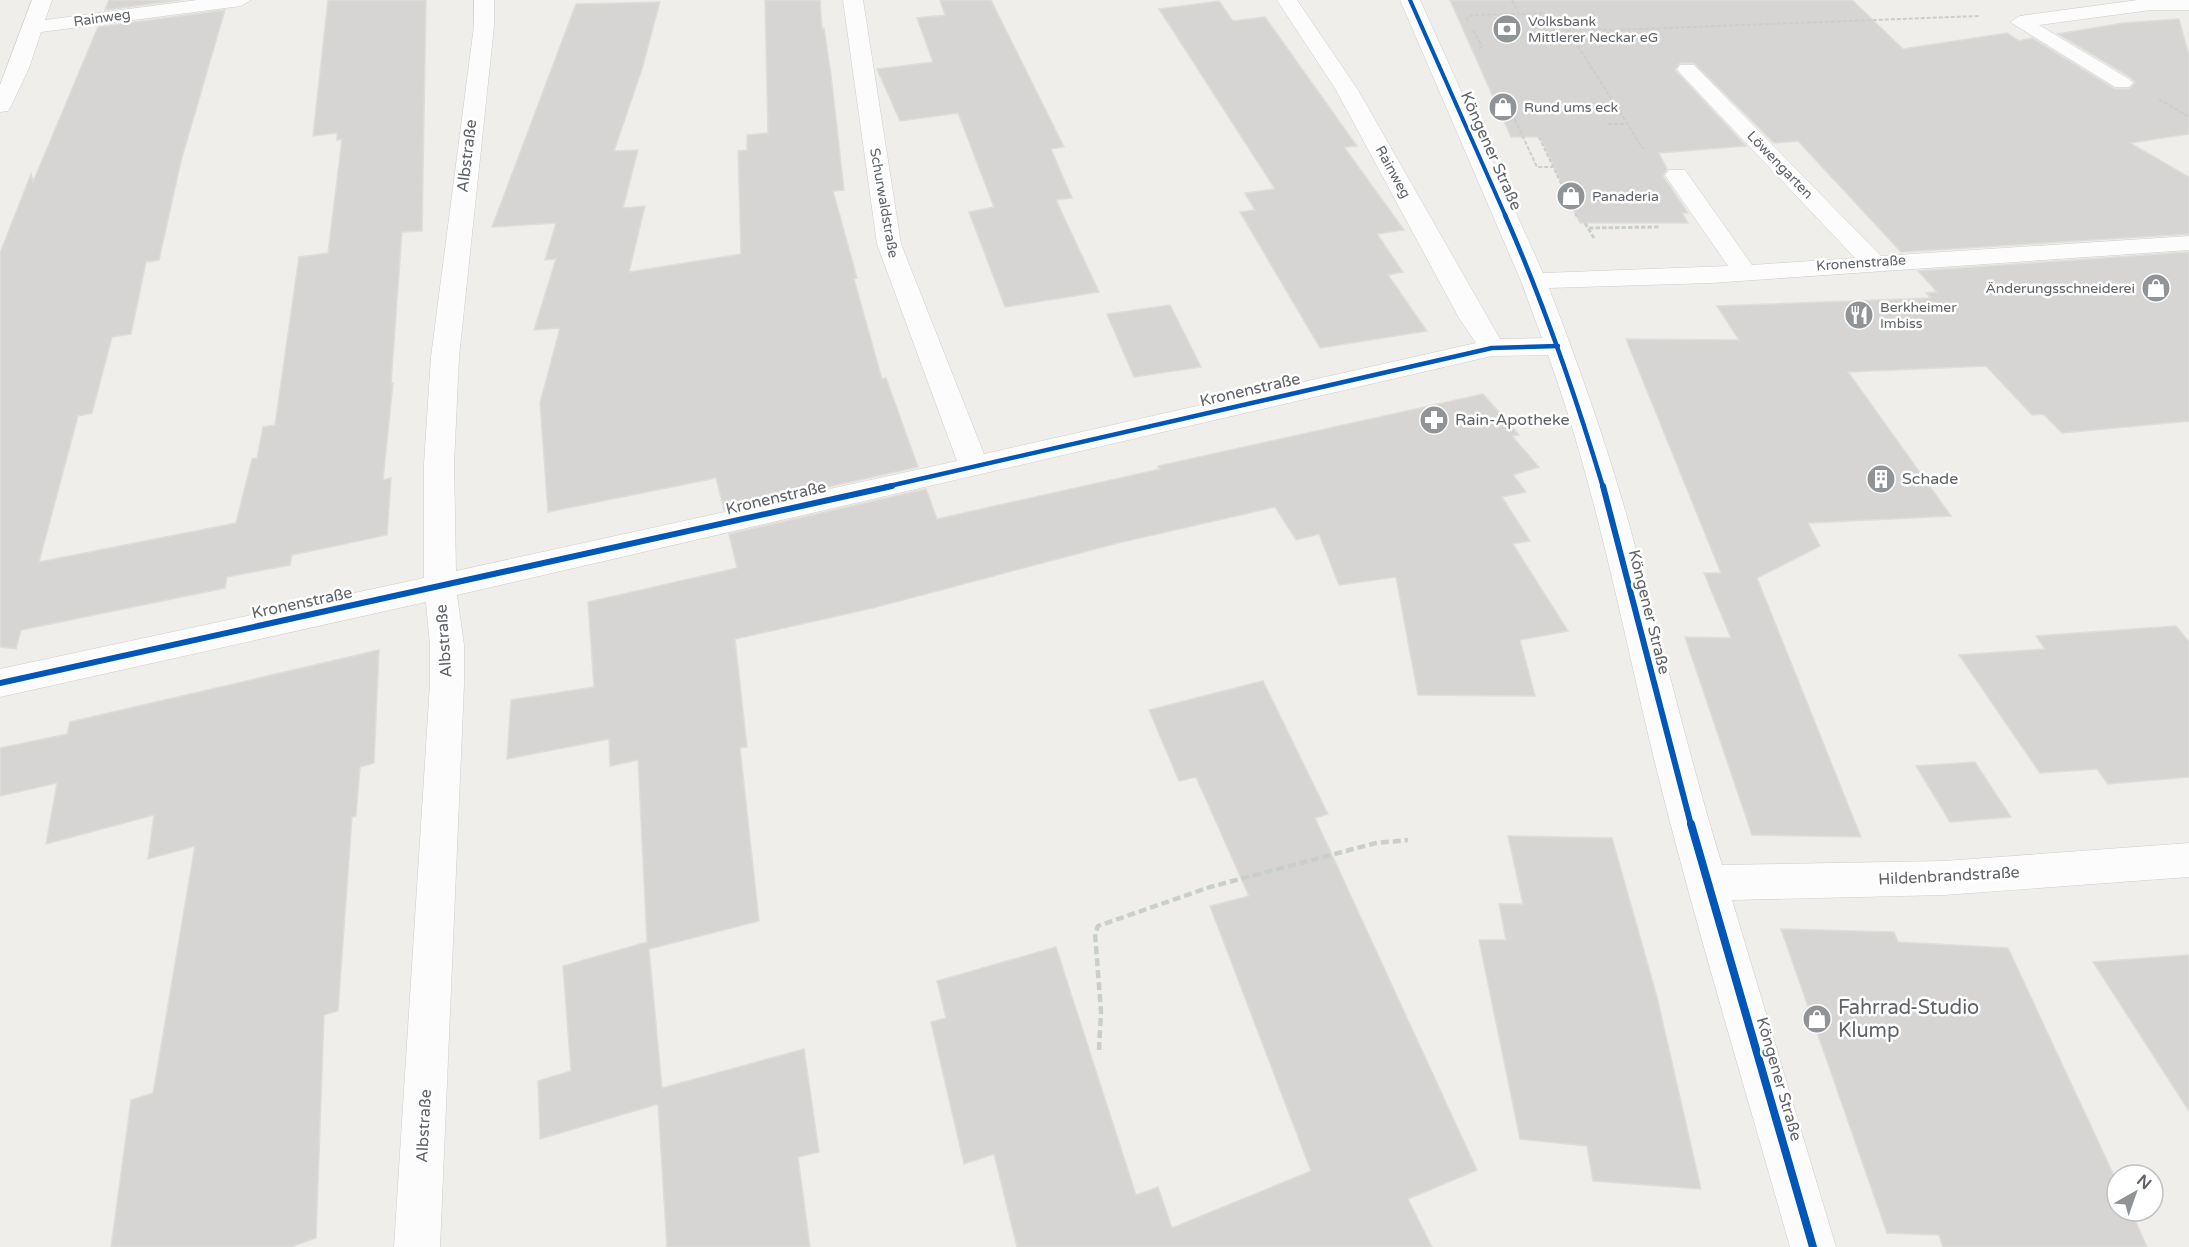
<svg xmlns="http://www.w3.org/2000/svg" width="2189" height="1247" font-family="'Varela Round',sans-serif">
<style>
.building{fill:#d6d5d3;stroke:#deddd9;stroke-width:1.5}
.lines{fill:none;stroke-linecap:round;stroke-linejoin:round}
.minor-casing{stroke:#cbcccc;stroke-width:1}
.path-far2{stroke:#cacfcc;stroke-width:2;stroke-dasharray:4 2;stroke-linecap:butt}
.path-far1{stroke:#cacfcc;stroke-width:3;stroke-dasharray:4.5 2;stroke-linecap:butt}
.path{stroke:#cacfcc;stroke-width:4.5;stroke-dasharray:8 4;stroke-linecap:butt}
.minor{fill:#fdfcfc;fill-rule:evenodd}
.cycleway-far3-casing{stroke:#fff;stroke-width:6}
.cycleway-far2-casing{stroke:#fff;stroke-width:8}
.cycleway-far1-casing{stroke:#fff;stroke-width:10}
.cycleway-casing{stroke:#fff;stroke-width:11}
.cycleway-far3{stroke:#0057b8;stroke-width:4}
.cycleway-far2{stroke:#0057b8;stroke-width:4.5}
.cycleway-far1{stroke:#0057b8;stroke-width:6}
.cycleway{stroke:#0057b8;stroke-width:8}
.labels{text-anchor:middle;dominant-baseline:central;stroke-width:5;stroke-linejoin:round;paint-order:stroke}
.far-street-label{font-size:14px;fill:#5f6368;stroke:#fff}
.far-poi-label{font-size:14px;fill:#5f6368;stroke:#fff;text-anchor:start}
.street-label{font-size:16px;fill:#5f6368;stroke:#fff}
.poi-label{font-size:16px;fill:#5f6368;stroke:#fff;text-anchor:start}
.near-poi-label{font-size:20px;fill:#5f6368;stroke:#fff;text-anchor:start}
</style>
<rect width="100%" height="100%" fill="#efeeea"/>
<g class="building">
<path d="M109 0H180L105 10Z"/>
<path d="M328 0H426L422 231 402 232 391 384 393 383 383 480 391 478 387 535 292 555 290 565 227 577 225 588 21 630 16 649 0 647V253L31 174 33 182 98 27 225 10 181 161 159 260 146 262 131 334 112 337 92 413 78 416 39 562 236 523 252 459 257 458 263 427 275 425 299 257 328 253 342 139 337 140V133L313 136Z"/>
<path d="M765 0H820L822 29 824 28 831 75 844 190 833 191 857 278 854 279 882 379 886 378 918 467 724 510 716 478 548 512 540 403 560 328 534 330 556 259 545 260 556 223 492 227 576 4 660 2 642 69 614 151 638 150 623 208 645 206 629 272 741 254 738 151 747 150V135L768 133Z"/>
<path d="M940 0H991L1064 147 1051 149 1072 198 1056 200 1099 292 1005 307 969 212 994 207 958 113 900 121 877 69 933 62 917 18 945 15Z"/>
<path d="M1450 0H1852L1903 49 2007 33 2019 41 2032 38 2115 89H2129L2135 83 2130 77 2058 34 2123 23 2179 19 2189 55V134L2130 143 2189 177V234L1901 252 1798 141 1774 143 1694 63H1680L1675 70 1746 146 1659 153 1667 169 1663 176 1688 213H1682L1688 223H1580L1540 137H1511Z"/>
<path d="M1219 1 1233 21 1265 17 1357 146 1344 147 1404 230 1377 234 1403 272 1388 275 1427 331 1320 348 1240 212 1255 210 1245 193 1275 189 1159 9Z"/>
<path d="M2189 252V421L2062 433 2043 414 2032 415 1986 366 1848 372 1951 516 1808 523 1820 546 1757 578 1861 837 1752 835 1685 637 1731 638 1704 573H1721L1626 339 1739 340 1717 306 1931 298 1926 293 1937 292 1918 271Z"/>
<path d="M1170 305 1201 367 1134 377 1107 314Z"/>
<path d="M1483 394 1519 435 1512 436 1539 467 1513 475 1526 492 1502 497 1530 541 1513 544 1568 631 1520 640 1535 696 1418 695 1396 577 1339 585 1319 534 1296 540 1275 507 1118 543 873 608 735 639 747 747 740 748 759 921 649 949 662 1088 804 1049 819 1152 798 1157 810 1247H667L658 1104 540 1139 538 1081 571 1071 563 966 647 942 638 760 610 766 609 739 507 759 511 700 594 687 588 602 737 568 729 534 926 489 937 519 1160 469 1158 466Z"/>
<path d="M2176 626 2189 642V777L2108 784 2097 769 2040 773 1959 655 2045 649 2036 636Z"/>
<path d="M379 650 374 763 360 767 356 816 352 817 338 1011 324 1015 316 1238 291 1247H111L131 1100 153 1093 195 846 148 859 154 815 46 844 57 783 0 796V748L67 734 70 722Z"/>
<path d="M1263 681 1328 814 1315 818 1477 1170 1408 1199 1432 1247H1017L994 1154 964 1164 931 1022 946 1018 937 981 1056 947 1136 1195 1158 1187 1172 1228 1311 1171 1210 906 1249 896 1196 777 1179 781 1149 710Z"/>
<path d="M1975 762 2011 817 1950 822 1916 766Z"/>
<path d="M1508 836 1612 838 1657 997 1701 1189 1593 1181 1587 1146 1520 1139 1479 940H1506L1499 904H1523Z"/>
<path d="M1781 929 1894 932 1898 942 2008 948 2117 1182V1211H2131L2147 1247H1943L1939 1235 1887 1233Z"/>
<path d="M2189 955V1111L2093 962Z"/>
</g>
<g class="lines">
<g class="minor-casing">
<g id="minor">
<path d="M32 0H52L45 20 197 0H251L241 6 41 32 29 68 11 106 8 111 0 112V85Z"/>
<path d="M474 0H494V26L459 357 454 464 456 571 957 461 877 244 843 0H863L901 244 984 454 1476 343 1459 318 1336 90 1277 0H1297L1358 90 1500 339 1542 338 1521 281 1400 0H1420L1543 273 1728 266 1665 175 1669 170H1685L1752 265 1855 258 1680 73 1677 69 1680 65H1694L1881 256 2189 236V250L1711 283 1549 288C1578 364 1605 439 1627 517 1660 633 1687 750 1722 865L1944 861 2189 843V877L1944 895 1732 900 1836 1247H1790C1745 1087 1695 925 1655 763 1622 627 1596 487 1548 355L1492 356 457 595 464 645V684L440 1247H394L430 684V645L426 602 0 697V669L424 578V464L431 357 474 26Z"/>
<path d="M2138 0H2189V10H2151L2039 25 2129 79 2133 83 2129 87H2115L2010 22 2020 16Z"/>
</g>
</g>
<g class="path-far2">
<path d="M1512 0 1519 14 1542 13 1561 19 1643 149"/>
<path d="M1468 21 1467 18 1472 15 1519 14"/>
<path d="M1567 28 1612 30 1979 16"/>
<path d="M1473 30 1482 46 1479 49"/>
<path d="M1500 94 1504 96 1537 167H1552"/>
<path d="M2159 99 2189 117"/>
<path d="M1608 124H1626"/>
<path d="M1539 137 1577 217"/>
</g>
<g class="path-far1">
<path d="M1585 223 1594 238"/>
<path d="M1589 228 1660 227"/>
</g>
<path class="path" d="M1099 1050 1101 1011 1095 934 1098 926 1210 887 1376 843 1408 840"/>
<use href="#minor" class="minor"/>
<g class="cycleway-far3-casing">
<path id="cycleway-far3" d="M1410 0 1506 217"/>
</g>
<g class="cycleway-far2-casing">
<g id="cycleway-far2">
<path d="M1505 215C1544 304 1575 394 1603 487"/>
<path d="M885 487 1492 348 1558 346"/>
</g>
</g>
<g class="cycleway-far1-casing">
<g id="cycleway-far1">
<path d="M1603 486 1691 825"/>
<path d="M0 683 892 486"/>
</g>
</g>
<g class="cycleway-casing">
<path id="cycleway" d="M1691 824 1813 1247"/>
</g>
<use href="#cycleway-far3" class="cycleway-far3"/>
<use href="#cycleway-far2" class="cycleway-far2"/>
<use href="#cycleway-far1" class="cycleway-far1"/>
<use href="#cycleway" class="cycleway"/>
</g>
<defs>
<g id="bank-disc" transform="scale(1.5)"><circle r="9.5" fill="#919496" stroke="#fff"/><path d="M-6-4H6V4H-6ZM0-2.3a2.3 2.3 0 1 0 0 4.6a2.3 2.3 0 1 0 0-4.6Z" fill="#fff"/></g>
<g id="shop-disc" transform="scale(1.5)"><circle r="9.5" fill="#919496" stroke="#fff"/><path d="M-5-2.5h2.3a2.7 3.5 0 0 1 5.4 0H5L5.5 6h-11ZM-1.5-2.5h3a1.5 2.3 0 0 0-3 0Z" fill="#fff"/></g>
<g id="restaurant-disc" transform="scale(1.5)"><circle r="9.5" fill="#919496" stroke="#fff"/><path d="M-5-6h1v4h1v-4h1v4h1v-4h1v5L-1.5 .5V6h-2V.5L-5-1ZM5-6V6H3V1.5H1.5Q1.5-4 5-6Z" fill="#fff"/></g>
<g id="pharmacy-disc" transform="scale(1.5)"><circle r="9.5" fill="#919496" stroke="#fff"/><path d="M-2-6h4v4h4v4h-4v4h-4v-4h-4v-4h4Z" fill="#fff"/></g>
<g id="building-disc" transform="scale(1.5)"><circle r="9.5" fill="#919496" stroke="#fff"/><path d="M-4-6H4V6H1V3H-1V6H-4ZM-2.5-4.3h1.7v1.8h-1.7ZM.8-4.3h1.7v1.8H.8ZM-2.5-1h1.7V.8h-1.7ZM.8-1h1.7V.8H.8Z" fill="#fff"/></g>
</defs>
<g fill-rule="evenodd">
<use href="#bank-disc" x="1507" y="29"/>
<use href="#shop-disc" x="1503" y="107"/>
<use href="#shop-disc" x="1571" y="196"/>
<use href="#shop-disc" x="2156" y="288"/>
<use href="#restaurant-disc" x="1859" y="315"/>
<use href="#pharmacy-disc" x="1434" y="420"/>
<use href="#building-disc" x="1881" y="479"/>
<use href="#shop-disc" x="1817" y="1019"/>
</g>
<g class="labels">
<g class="far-street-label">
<text transform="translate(102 18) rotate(-8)">Rainweg</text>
<text transform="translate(1780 165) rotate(46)">Löwengarten</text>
<text transform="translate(1393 172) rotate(61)">Rainweg</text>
<text transform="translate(884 203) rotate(80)">Schurwaldstraße</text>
<text transform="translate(1861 263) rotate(-4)">Kronenstraße</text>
</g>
<g class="far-poi-label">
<text x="1528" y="21">Volksbank<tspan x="1528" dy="16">Mittlerer Neckar eG</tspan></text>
<text x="1524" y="107">Rund ums eck</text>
<text x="1592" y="196">Panaderia</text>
<text x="2135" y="288" text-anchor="end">Änderungsschneiderei</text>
<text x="1880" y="307">Berkheimer<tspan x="1880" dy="16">Imbiss</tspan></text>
</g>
<g class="street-label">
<text transform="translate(1491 151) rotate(66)">Köngener Straße</text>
<text transform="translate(467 156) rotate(-83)">Albstraße</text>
<text transform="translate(1250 390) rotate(-13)">Kronenstraße</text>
<text transform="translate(776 498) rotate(-13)">Kronenstraße</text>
<text transform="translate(302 603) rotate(-12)">Kronenstraße</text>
<text transform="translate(1649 612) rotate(76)">Köngener Straße</text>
<text transform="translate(444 641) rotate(-94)">Albstraße</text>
<text transform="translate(1949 876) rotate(-3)">Hildenbrandstraße</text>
<text transform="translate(1779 1079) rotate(74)">Köngener Straße</text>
<text transform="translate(424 1126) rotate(-87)">Albstraße</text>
</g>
<g class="poi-label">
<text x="1455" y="420">Rain-Apotheke</text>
<text x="1902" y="479">Schade</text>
</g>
<g class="near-poi-label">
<text x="1838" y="1008">Fahrrad-Studio<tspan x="1838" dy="23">Klump</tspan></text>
</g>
</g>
<g transform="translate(2135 1193) rotate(40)"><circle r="28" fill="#ffffff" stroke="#bfc1c3" stroke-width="1.5"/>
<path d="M0-4.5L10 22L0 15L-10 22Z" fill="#919496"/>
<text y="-9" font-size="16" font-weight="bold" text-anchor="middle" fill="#5f6368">N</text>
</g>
</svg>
